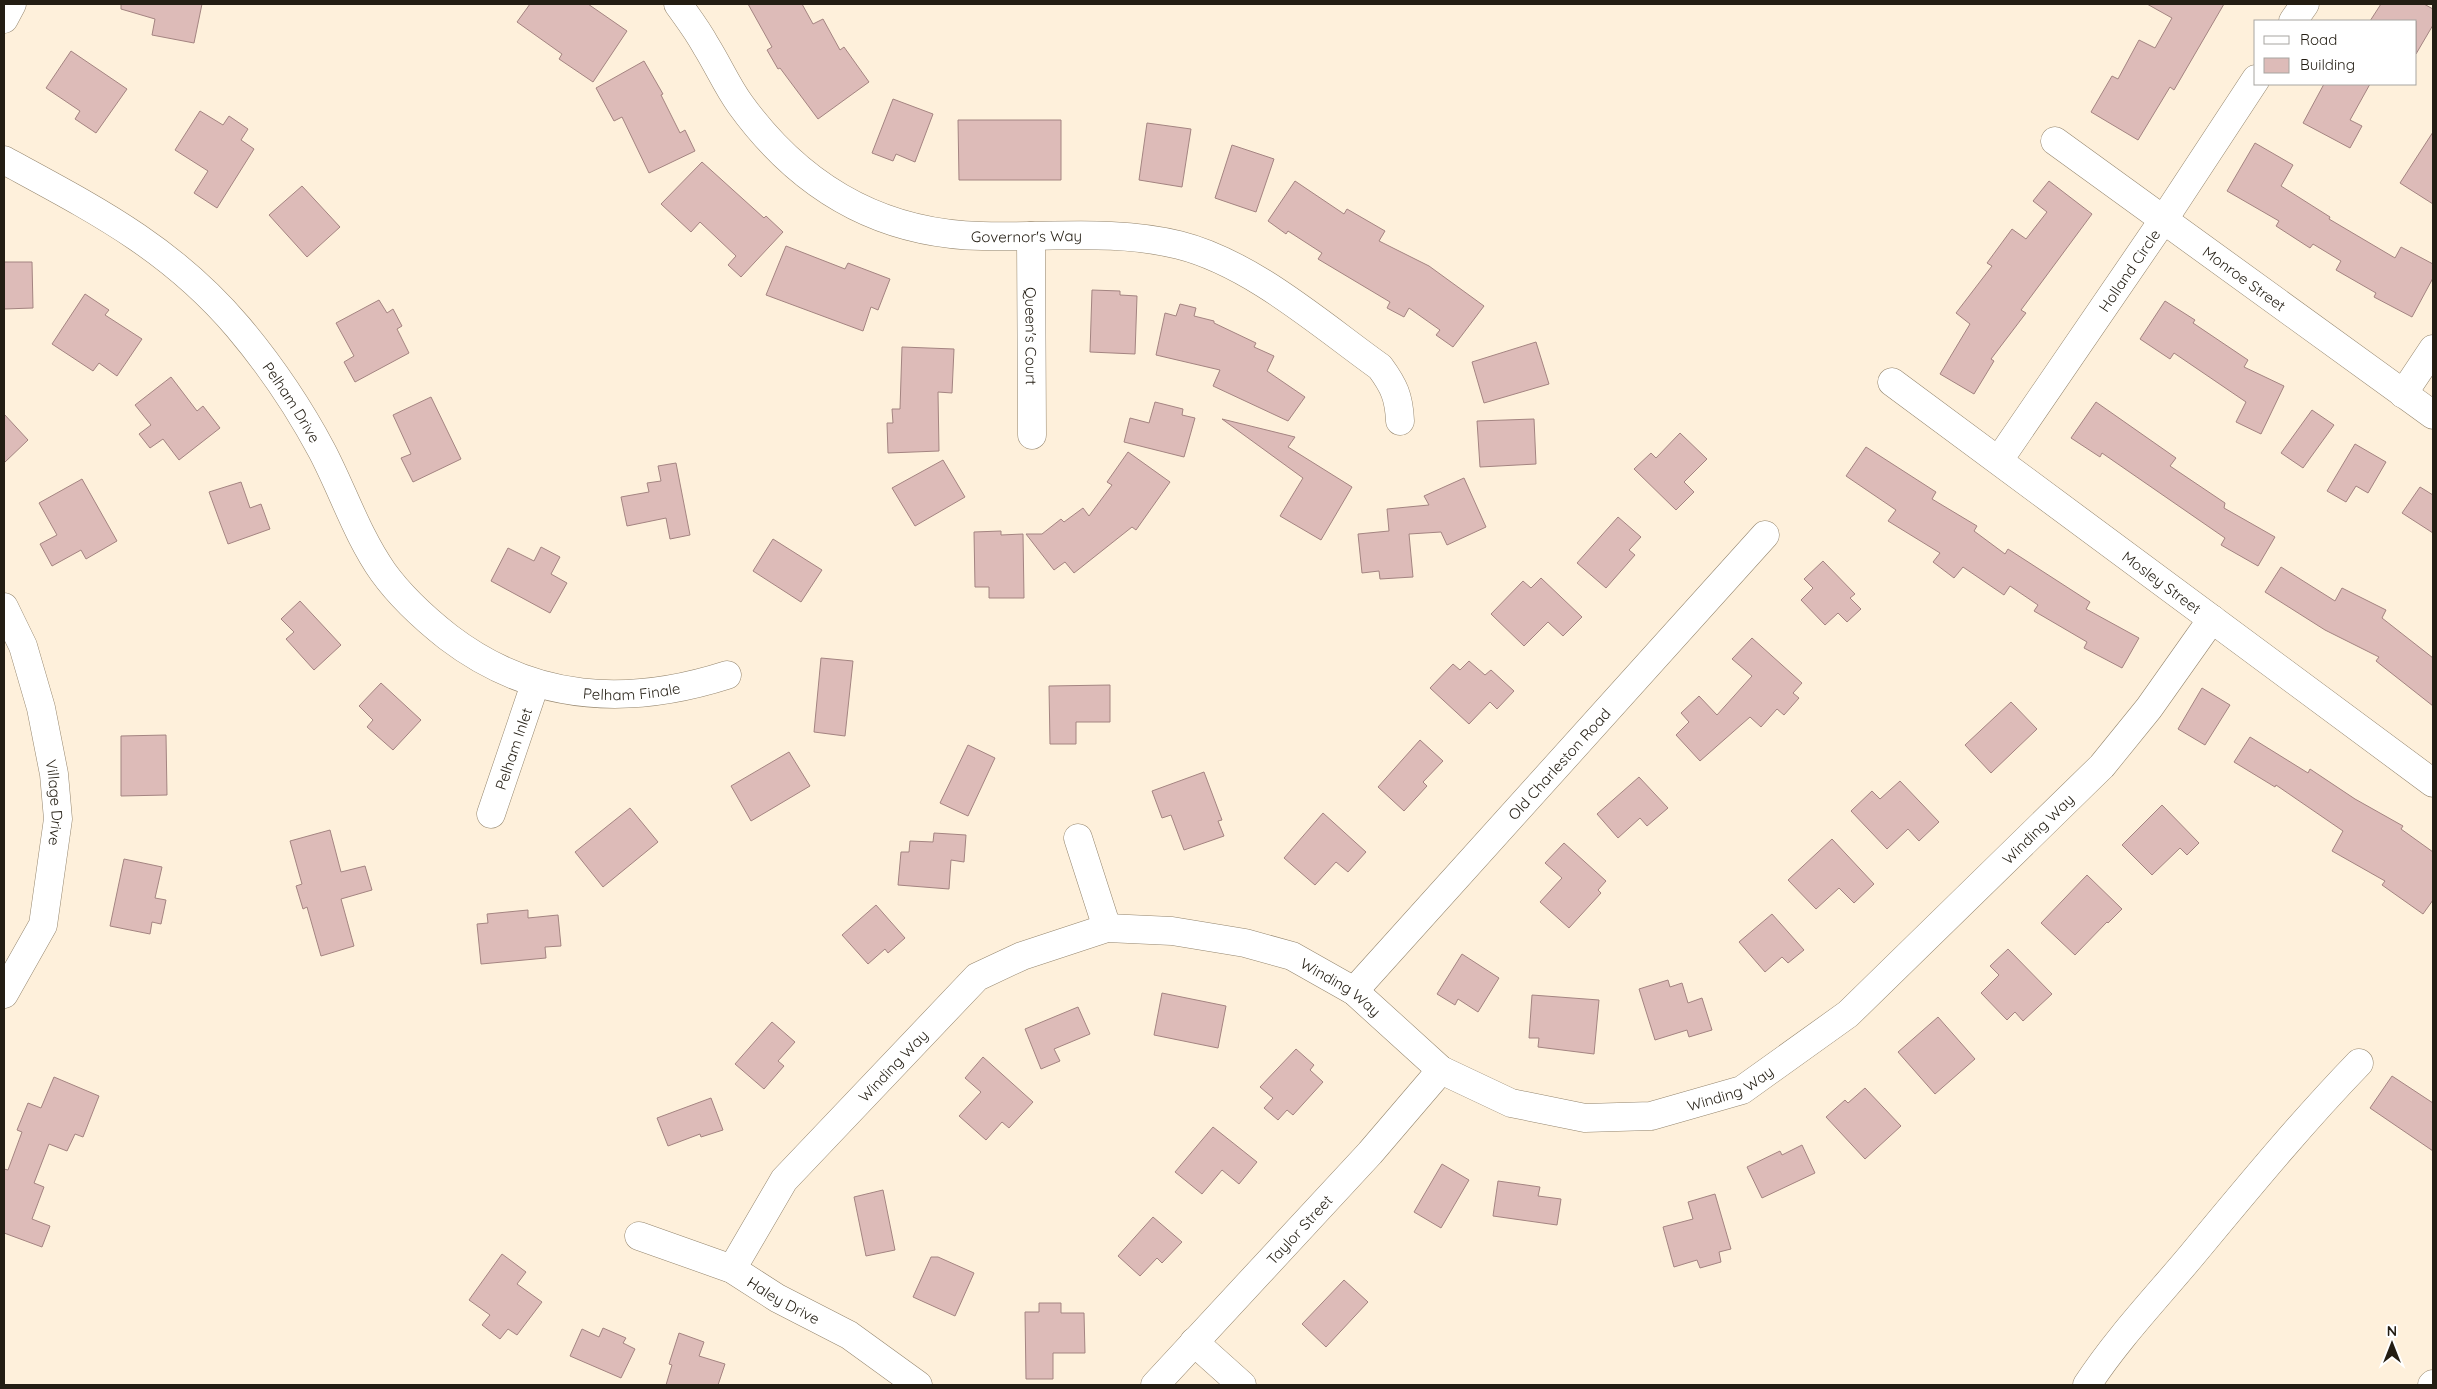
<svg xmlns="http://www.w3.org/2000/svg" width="2437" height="1389" font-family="Quicksand,sans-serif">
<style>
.building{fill:#ddbbb8;stroke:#a48481}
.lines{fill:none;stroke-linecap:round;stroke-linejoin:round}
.minor-casing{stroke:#94856d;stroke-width:29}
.minor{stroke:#fff;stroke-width:28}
.labels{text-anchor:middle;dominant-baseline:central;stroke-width:4.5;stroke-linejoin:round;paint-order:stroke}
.street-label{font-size:15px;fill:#231d13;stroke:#fff}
</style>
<rect width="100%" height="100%" fill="#fef0db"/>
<g class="building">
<path d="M121 4H202L194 43 152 35 155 19 121 9Z"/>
<path d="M530 4H588L627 31 593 82 559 59 562 54 517 22Z"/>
<path d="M748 4H802L813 24 823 19 840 50 844 47 869 82 818 119 780 68 778 69 767 50 772 47Z"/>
<path d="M2147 4H2224L2174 90 2170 87 2138 140 2091 112 2112 76 2118 79 2139 40 2155 48 2172 18Z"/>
<path d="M2381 4H2424L2433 9V25L2416 54V21H2370Z"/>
<path d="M71 51 127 89 96 133 75 119 80 111 46 88Z"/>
<path d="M644 61 663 94 661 95 680 133 685 130 695 151 649 173 622 117 614 121 596 88Z"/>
<path d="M2324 84H2370L2350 120 2362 126 2350 148 2303 123Z"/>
<path d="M893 99 933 114 915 162 896 154 893 161 872 153Z"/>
<path d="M200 111 223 125 229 116 248 129 241 140 254 149 217 208 194 193 208 171 175 150Z"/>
<path d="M958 120H1061V180H959Z"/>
<path d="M1147 123 1191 129 1182 187 1139 180Z"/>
<path d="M2433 132V204L2400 183Z"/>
<path d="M2255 143 2293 165 2281 186 2330 217 2329 219 2395 258 2401 247 2433 264V278L2412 317 2374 297 2376 293 2336 270 2341 261 2313 244 2310 248 2276 226 2279 221 2227 191Z"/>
<path d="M1232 145 1274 159 1256 212 1215 198Z"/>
<path d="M702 162 764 218 766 216 783 232 741 277 728 265 736 256 700 222 691 232 661 204Z"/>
<path d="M1295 181 1344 214 1347 209 1385 231 1379 241 1429 266 1484 306 1453 347 1436 335 1440 330 1409 308 1404 317 1387 308 1390 302 1318 259 1322 253 1288 231 1286 234 1268 221Z"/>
<path d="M2049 181 2092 214 2021 310 2026 313 1991 359 1994 361 1974 394 1940 374 1970 324 1956 313 1992 266 1987 263 2012 229 2026 239 2047 212 2033 201Z"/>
<path d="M302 186 340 227 307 257 269 215Z"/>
<path d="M786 246 845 269 848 263 890 279 878 310 871 307 863 331 766 295Z"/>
<path d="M4 262H32L33 308 4 309Z"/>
<path d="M1092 290 1120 291V295L1137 296 1135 354 1090 352Z"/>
<path d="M85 294 109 310 105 315 142 339 117 376 99 363 93 371 52 344Z"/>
<path d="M379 300 387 313 393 309 402 326 397 329 409 353 355 382 344 362 354 356 336 323Z"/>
<path d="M2165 301 2195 320 2193 323 2248 360 2244 367 2284 386 2261 434 2236 422 2246 402 2174 353 2170 359 2140 339Z"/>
<path d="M1180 304 1196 308 1194 316 1214 321V323L1256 343 1254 347 1274 356 1267 371 1305 397 1288 421 1213 386 1220 370 1156 355 1165 313 1176 316Z"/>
<path d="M1536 342 1549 384 1484 403 1472 362Z"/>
<path d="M902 347 954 349 952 393 938 392 939 451 888 453 887 423H893L892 409H900Z"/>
<path d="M171 377 197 411 203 406 220 428 179 460 163 439 150 448 139 434 151 425 135 405Z"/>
<path d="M431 397 461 459 413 482 401 458 411 454 393 415Z"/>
<path d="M1155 402 1183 409 1182 415 1195 418 1184 457 1124 442 1130 418 1149 423Z"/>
<path d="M2096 402 2176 458 2170 466 2225 503 2224 508 2275 537 2258 566 2221 545 2225 538 2102 453 2100 457 2071 438Z"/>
<path d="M2312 410 2334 425 2303 468 2281 453Z"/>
<path d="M4 414 28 440 4 463Z"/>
<path d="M1222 419 1295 437 1288 447 1352 487 1321 540 1280 516 1303 478Z"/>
<path d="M1534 419 1536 464 1480 467 1477 421Z"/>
<path d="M1680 433 1707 459 1684 482 1694 492 1676 510 1634 469 1651 453 1656 458Z"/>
<path d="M2355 444 2386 462 2368 493 2356 486 2346 502 2327 491Z"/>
<path d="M1866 447 1936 492 1932 499 1977 526 1974 531 2005 554 2008 549 2090 602 2086 609 2139 638 2122 668 2084 648 2087 642 2034 611 2038 605 2010 586 2004 595 1963 567 1954 578 1933 562 1940 553 1888 521 1896 510 1846 476Z"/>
<path d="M1128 452 1170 482 1136 530 1132 527 1074 573 1065 562 1054 570 1026 534H1042L1061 519 1064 522 1083 508 1089 516 1112 485 1107 482Z"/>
<path d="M943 460 965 497 915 526 892 488Z"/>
<path d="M676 463 690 535 670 539 666 518 627 526 621 497 649 492 647 483 661 481 658 466Z"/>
<path d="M1464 478 1486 527 1447 545 1441 532 1409 534 1413 577 1380 579 1379 571 1362 573 1358 534 1389 531 1387 509 1429 505 1424 496Z"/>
<path d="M82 479 117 541 86 559 81 550 52 566 40 544 57 535 39 503Z"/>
<path d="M241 482 250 508 261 504 270 529 228 544 209 492Z"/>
<path d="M2420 487 2433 495V533L2402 513Z"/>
<path d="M1618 517 1641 537 1629 550 1635 555 1606 588 1577 563Z"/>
<path d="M1001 531V535L1023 534 1024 598H989V587H975L974 532Z"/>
<path d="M773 539 822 570 801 602 753 571Z"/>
<path d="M541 547 560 557 551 574 567 583 550 613 491 581 508 548 534 561Z"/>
<path d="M1823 561 1855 594 1850 598 1861 609 1847 622 1838 613 1825 625 1801 600 1813 588 1804 579Z"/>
<path d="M2281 567 2335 601 2342 588 2386 610 2382 618 2433 658V706L2376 661 2379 657 2325 630 2265 592Z"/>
<path d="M1541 578 1582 617 1563 636 1548 622 1524 646 1491 614 1523 581 1531 588Z"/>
<path d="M300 601 341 645 314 670 286 639 294 632 281 619Z"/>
<path d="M1752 638 1802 683 1793 693 1799 698 1784 715 1777 709 1761 727 1750 717 1700 761 1676 735 1689 722 1681 713 1699 696 1717 715 1752 676 1732 659Z"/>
<path d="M821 658 853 661 845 736 814 732Z"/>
<path d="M1469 661 1485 675 1491 670 1514 691 1497 709 1490 702 1469 724 1430 688 1453 664 1460 670Z"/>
<path d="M381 683 421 720 393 750 367 727 373 720 359 706Z"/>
<path d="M1110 685V722H1076V744H1050L1049 686Z"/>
<path d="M2202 688 2230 705 2205 745 2178 729Z"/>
<path d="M2011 702 2037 729 1991 773 1965 745Z"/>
<path d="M166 735 167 795 121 796V736Z"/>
<path d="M2250 737 2308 773 2310 769 2355 799 2403 826 2401 829 2433 852V900L2423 914 2382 885 2385 881 2332 851 2343 831 2276 785 2275 787 2234 762Z"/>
<path d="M1420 740 1443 761 1423 782 1427 786 1404 811 1378 787Z"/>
<path d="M968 745 995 758 968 816 940 803Z"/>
<path d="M789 752 810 786 751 821 731 786Z"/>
<path d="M1204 772 1222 820 1218 821 1224 836 1184 850 1171 815 1162 818 1152 791Z"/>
<path d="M1639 777 1668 808 1647 826 1640 818 1618 838 1597 814Z"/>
<path d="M1900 781 1939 822 1919 841 1908 829 1887 849 1851 811 1872 791 1880 799Z"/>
<path d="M2162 805 2199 843 2187 855 2180 848 2152 875 2122 845Z"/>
<path d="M630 808 658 842 603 887 575 852Z"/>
<path d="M1323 813 1366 852 1348 872 1336 862 1315 885 1284 858Z"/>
<path d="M330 830 341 872 365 866 372 890 341 899 354 946 321 956 307 907 303 909 296 886 302 884 290 841Z"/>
<path d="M934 833 966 835 964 862 951 860 949 889 898 885 901 852H909L910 841 933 842Z"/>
<path d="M1832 839 1874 884 1854 903 1839 888 1816 909 1788 880Z"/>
<path d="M1564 843 1606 881 1598 890 1601 893 1569 928 1540 902 1562 878 1545 863Z"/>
<path d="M124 859 162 867 155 898 166 900 161 924 152 922 150 934 110 926Z"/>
<path d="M2087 875 2122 909 2108 923 2107 922 2075 955 2041 923Z"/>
<path d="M876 905 905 938 888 953 885 949 868 964 842 935Z"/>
<path d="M528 910V918L558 915 561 946 545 947 546 958 481 964 477 924 488 923 487 914Z"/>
<path d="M1772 914 1804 950 1788 963 1782 957 1765 972 1739 942Z"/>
<path d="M2008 949 2052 994 2023 1021 2015 1012 2007 1020 1981 993 1999 975 1990 966Z"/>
<path d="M1462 954 1499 978 1478 1012 1458 999 1455 1005 1437 994Z"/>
<path d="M1668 980 1670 987 1682 983 1688 1003 1702 998 1712 1030 1689 1037 1687 1030 1655 1040 1639 989Z"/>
<path d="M1162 993 1226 1006 1218 1048 1154 1035Z"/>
<path d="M1532 995 1599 1000 1594 1054 1538 1047 1539 1038H1529Z"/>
<path d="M1078 1007 1090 1034 1054 1049 1060 1061 1041 1069 1025 1029Z"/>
<path d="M1938 1017 1975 1059 1935 1094 1898 1052Z"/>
<path d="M772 1022 795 1042 778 1061 784 1066 764 1089 735 1064Z"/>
<path d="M1296 1049 1314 1065 1310 1070 1323 1082 1293 1115 1287 1110 1278 1120 1264 1108 1273 1098 1260 1087Z"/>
<path d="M983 1057 1033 1102 1009 1128 1002 1122 986 1140 959 1116 981 1092 965 1078Z"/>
<path d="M2392 1076 2433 1103V1151L2370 1108Z"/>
<path d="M54 1077 99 1096 83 1137 75 1134 67 1151 49 1144 34 1183 44 1187 32 1219 50 1226 42 1247 4 1233V1169L8 1170 22 1132 17 1130 28 1103 41 1108Z"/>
<path d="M1865 1088 1901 1126 1865 1159 1826 1117 1845 1100 1848 1103Z"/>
<path d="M711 1098 723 1130 701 1137 700 1134 668 1146 657 1118Z"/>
<path d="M1213 1127 1257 1162 1239 1184 1222 1170 1202 1194 1175 1172Z"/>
<path d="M1802 1145 1815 1173 1762 1198 1747 1167 1780 1151 1782 1155Z"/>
<path d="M1442 1164 1469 1180 1441 1228 1414 1212Z"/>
<path d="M1498 1181 1540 1187 1538 1196 1561 1199 1557 1225 1493 1216Z"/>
<path d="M883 1190 895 1250 866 1256 854 1197Z"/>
<path d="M1715 1194 1731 1249 1719 1252 1721 1262 1700 1268 1697 1260 1674 1267 1663 1227 1693 1219 1688 1202Z"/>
<path d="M1153 1217 1182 1242 1162 1263 1157 1258 1140 1276 1118 1256Z"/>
<path d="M502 1254 526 1272 517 1284 542 1302 517 1335 508 1329 500 1339 482 1325 490 1315 469 1300Z"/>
<path d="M931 1257H938L974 1273 955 1316 913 1297Z"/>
<path d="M1344 1280 1368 1302 1326 1347 1302 1324Z"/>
<path d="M1039 1303H1061V1313H1084L1085 1353H1053V1379H1026L1025 1312H1039Z"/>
<path d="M603 1328 626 1338 623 1343 635 1349 621 1378 570 1356 582 1329 599 1337Z"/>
<path d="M679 1333 704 1342 699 1356 725 1364 718 1385H666L672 1365 669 1364Z"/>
</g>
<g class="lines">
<g class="minor-casing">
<g id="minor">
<path id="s1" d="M678 4C688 18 698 31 706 46 718 65 727 86 740 104 800 187 879 234 982 236 1047 238 1115 229 1179 245 1251 263 1320 324 1380 367 1394 386 1399 397 1400 421"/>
<path d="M4 19 12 4"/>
<path d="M2293 21 2305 4"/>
<path id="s2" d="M2055 141 2433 415"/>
<path id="s3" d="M4 160C94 209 170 247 238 327 270 365 299 408 322 451 343 491 357 535 383 572 401 597 424 618 448 637 533 702 627 707 727 675"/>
<path id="s4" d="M1031 236 1032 435"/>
<path id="s5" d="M1892 382 2433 783"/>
<path d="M2403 394 2433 349"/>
<path id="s6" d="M1999 460 2164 219 2256 79"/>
<path id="s7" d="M4 607 23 646 41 708 54 774 58 819 43 925 4 994"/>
<path id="s8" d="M491 814 535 684"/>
<path d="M1078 838 1107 928"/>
<path id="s9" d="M1354 991 1765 535"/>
<path id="s10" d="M639 1236 732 1269 777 1298 849 1335 918 1385"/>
<path id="s11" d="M732 1269 784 1180 977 977 1022 956 1107 928 1172 931 1245 943 1292 956 1354 991 1441 1070 1511 1103 1585 1118 1651 1116 1742 1090 1848 1014 2102 766 2149 708 2212 619"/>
<path d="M1194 1342 1242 1385"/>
<path id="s12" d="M1155 1385 1370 1153 1441 1070"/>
<path d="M2087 1385C2117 1339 2156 1298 2192 1255 2246 1190 2300 1124 2359 1063"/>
<path d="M2432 1385 2433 1384"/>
</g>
</g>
<use href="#minor" class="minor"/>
</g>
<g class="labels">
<g class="street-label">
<text stroke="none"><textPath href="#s1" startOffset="449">Governor's Way</textPath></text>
<text stroke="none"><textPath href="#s6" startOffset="230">Holland Circle</textPath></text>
<text stroke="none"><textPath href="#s2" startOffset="234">Monroe Street</textPath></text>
<text stroke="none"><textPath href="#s4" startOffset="100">Queen's Court</textPath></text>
<text stroke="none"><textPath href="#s3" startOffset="382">Pelham Drive</textPath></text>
<text stroke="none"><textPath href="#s5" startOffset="336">Mosley Street</textPath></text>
<text stroke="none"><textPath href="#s3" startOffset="864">Pelham Finale</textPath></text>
<text stroke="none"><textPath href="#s8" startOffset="69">Pelham Inlet</textPath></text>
<text stroke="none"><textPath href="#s9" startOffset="306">Old Charleston Road</textPath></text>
<text stroke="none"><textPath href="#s7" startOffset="204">Village Drive</textPath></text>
<text stroke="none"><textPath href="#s11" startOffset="1608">Winding Way</textPath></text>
<text stroke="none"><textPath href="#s11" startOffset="768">Winding Way</textPath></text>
<text stroke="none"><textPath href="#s11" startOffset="261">Winding Way</textPath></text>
<text stroke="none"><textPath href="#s11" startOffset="1202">Winding Way</textPath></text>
<text stroke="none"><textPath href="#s12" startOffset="212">Taylor Street</textPath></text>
<text stroke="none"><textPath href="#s10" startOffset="159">Haley Drive</textPath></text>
</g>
</g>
<rect width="2437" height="1389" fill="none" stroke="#231d13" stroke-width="10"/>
<rect x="2254" y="20" width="162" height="65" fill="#ffffff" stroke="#a7a5a1"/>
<rect x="2264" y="36" width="25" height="8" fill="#ffffff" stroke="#a7a5a1"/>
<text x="2300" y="45" font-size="15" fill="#231d13">Road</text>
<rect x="2264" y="58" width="25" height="15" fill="#ddbbb8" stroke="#a7a5a1"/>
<text x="2300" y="70" font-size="15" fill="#231d13">Building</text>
<g transform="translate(2392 1344)" stroke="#ffffff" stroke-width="4" paint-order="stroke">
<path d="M0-4L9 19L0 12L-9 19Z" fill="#231d13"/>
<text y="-8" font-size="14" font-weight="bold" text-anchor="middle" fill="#231d13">N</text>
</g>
</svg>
